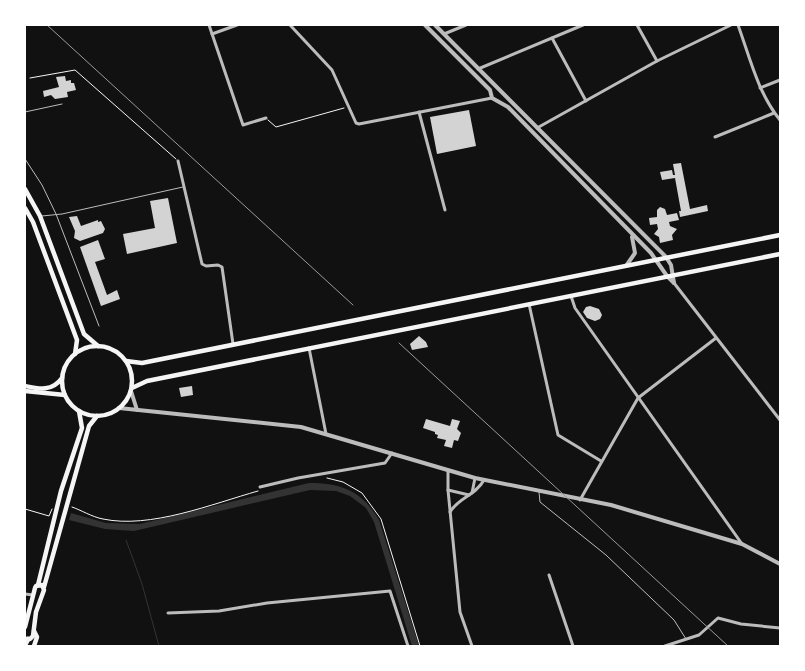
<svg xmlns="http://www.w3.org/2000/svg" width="805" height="671" font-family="'Asap Condensed',sans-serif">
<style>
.water{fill:#333}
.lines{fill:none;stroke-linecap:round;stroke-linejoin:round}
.stream{stroke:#333;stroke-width:1}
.building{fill:#d3d3d3}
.path{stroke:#f5f5f5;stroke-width:1}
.service{stroke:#bcbcbc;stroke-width:1}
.minor{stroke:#bcbcbc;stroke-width:3}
.tertiary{stroke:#bcbcbc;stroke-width:4}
.secondary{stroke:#f5f5f5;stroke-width:4.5}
.trunk{stroke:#f5f5f5;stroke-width:5}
.rail{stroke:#9a9a9a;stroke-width:1}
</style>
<rect width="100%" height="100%" fill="#111"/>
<path class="water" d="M309 483C342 483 362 491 379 520L419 646H412L374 522 366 508 350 496 336 491 310 490 134 531 105 529 69 520 71 513 106 523 140 524Z"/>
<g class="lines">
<path class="stream" d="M126 540 142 584 159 646"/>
</g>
<g class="building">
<path d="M65 76 66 81 71 80V83H74L76 90 67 92 68 97 55 99 51 95 44 97 43 91 59 87 56 77Z"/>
<path d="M469 110 476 146 437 154 430 117Z"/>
<path d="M681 163 690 209 707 205 708 211 680 217 679 211H681L675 178 662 180 660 172 672 170 673 175H675L673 164Z"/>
<path d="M168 198 177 243 127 254 123 234 155 228 150 201Z"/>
<path d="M660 207 665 209 667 215 677 213 679 220 669 222 670 226 677 229 672 235 673 240 660 243 659 237 654 234 658 229 657 224 650 225 649 218 657 217V210Z"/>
<path d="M77 216 81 226 98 220V222L101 221 105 229 103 233 80 241 74 238 75 231 69 217Z"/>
<path d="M98 240 105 259 95 262 107 295 117 290 120 299 101 306 80 247Z"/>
<path d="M590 306 599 309 602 315 600 319 595 321 587 318 583 312 586 307Z"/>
<path d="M419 336 426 342 428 347 412 350 410 344Z"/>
<path d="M192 386 193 395 181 397 179 388Z"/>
<path d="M426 419 450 426 452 419 460 421 457 429 461 433 458 441 454 440 452 448 444 446 446 440 437 438 438 435 435 434V432L423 428Z"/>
</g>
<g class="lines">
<g class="path">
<path d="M30 78 75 70 176 159"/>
<path d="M268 120 276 127 344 108"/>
<path d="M327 478 343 482 362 493 381 519 420 646"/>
<path d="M72 507C81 510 92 517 103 519 150 529 212 504 258 491"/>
<path d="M25 509 49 516 52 509"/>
</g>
<g class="service">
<path d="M25 112 62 104"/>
<path d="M25 159 42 185 56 214 99 326"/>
<path d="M42 216 62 214 183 187"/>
<path d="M539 492 540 502 606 555 674 620 686 639"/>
</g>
<g class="minor">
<path d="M209 25 243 125 266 118"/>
<path d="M290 25 332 70 356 123 359 124 492 98"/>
<path d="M637 25 657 61"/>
<path d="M738 25C750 58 758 93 780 120"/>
<path d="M212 34 237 25"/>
<path d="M444 34 466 25"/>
<path d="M552 38 586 101"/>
<path d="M478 69 583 25"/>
<path d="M760 88 780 80"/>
<path d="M419 112 445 210"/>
<path d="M537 128 657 61 731 25"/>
<path d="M715 137 774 113"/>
<path d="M178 161 202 264 206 266 218 265 222 267 233 344"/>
<path d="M674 283 780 420"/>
<path d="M571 296 575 308 742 544"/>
<path d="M529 304 558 435 601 461"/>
<path d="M309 348 326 434"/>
<path d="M448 470V490L460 612 472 646"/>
<path d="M260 487 298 478 385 463 392 453"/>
<path d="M448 490 469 495"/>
<path d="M472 493 475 478"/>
<path d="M580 500 638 398 716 338"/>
<path d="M450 512C459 497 475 496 484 480"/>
<path d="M549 575 573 646"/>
<path d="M25 594 33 595"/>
<path d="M168 613 219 611 267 603 390 591 408 646"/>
<path d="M665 646 699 635 718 618 741 624 780 628"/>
</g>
<g class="tertiary">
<path d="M425 25 490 90 492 98 508 107 651 253 667 276 674 283"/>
<path d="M435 25 666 257 671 265 674 283"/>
<path d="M626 266 635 253 632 237"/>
<path d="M131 391 137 410"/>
<path d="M119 408 301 427 475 478 611 505 742 544 780 564"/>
</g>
<g class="secondary">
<path d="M25 189 40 216 84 334 98 346"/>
<path d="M25 208 33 222 77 340 75 354"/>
<circle cx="97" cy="381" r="35"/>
<path d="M126 361 142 363 780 235"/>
<path d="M25 386C39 389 52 392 62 378"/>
<path d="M132 388 147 381 780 254"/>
<path d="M25 391 65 395"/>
<path d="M38 585 61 491 82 428 79 411"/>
<path d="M44 587 89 426 97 416"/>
<path d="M25 627 35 588 36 586 42 585 44 590 36 612 33 636 30 639H25"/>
<path d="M34 646 37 637 34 631"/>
</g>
<path class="trunk" d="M25 645 28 639"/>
<g class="rail">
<path d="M47 25 353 305"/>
<path d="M399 343 728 646"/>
</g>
</g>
<rect width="805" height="671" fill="none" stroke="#ffffff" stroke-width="52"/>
</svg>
